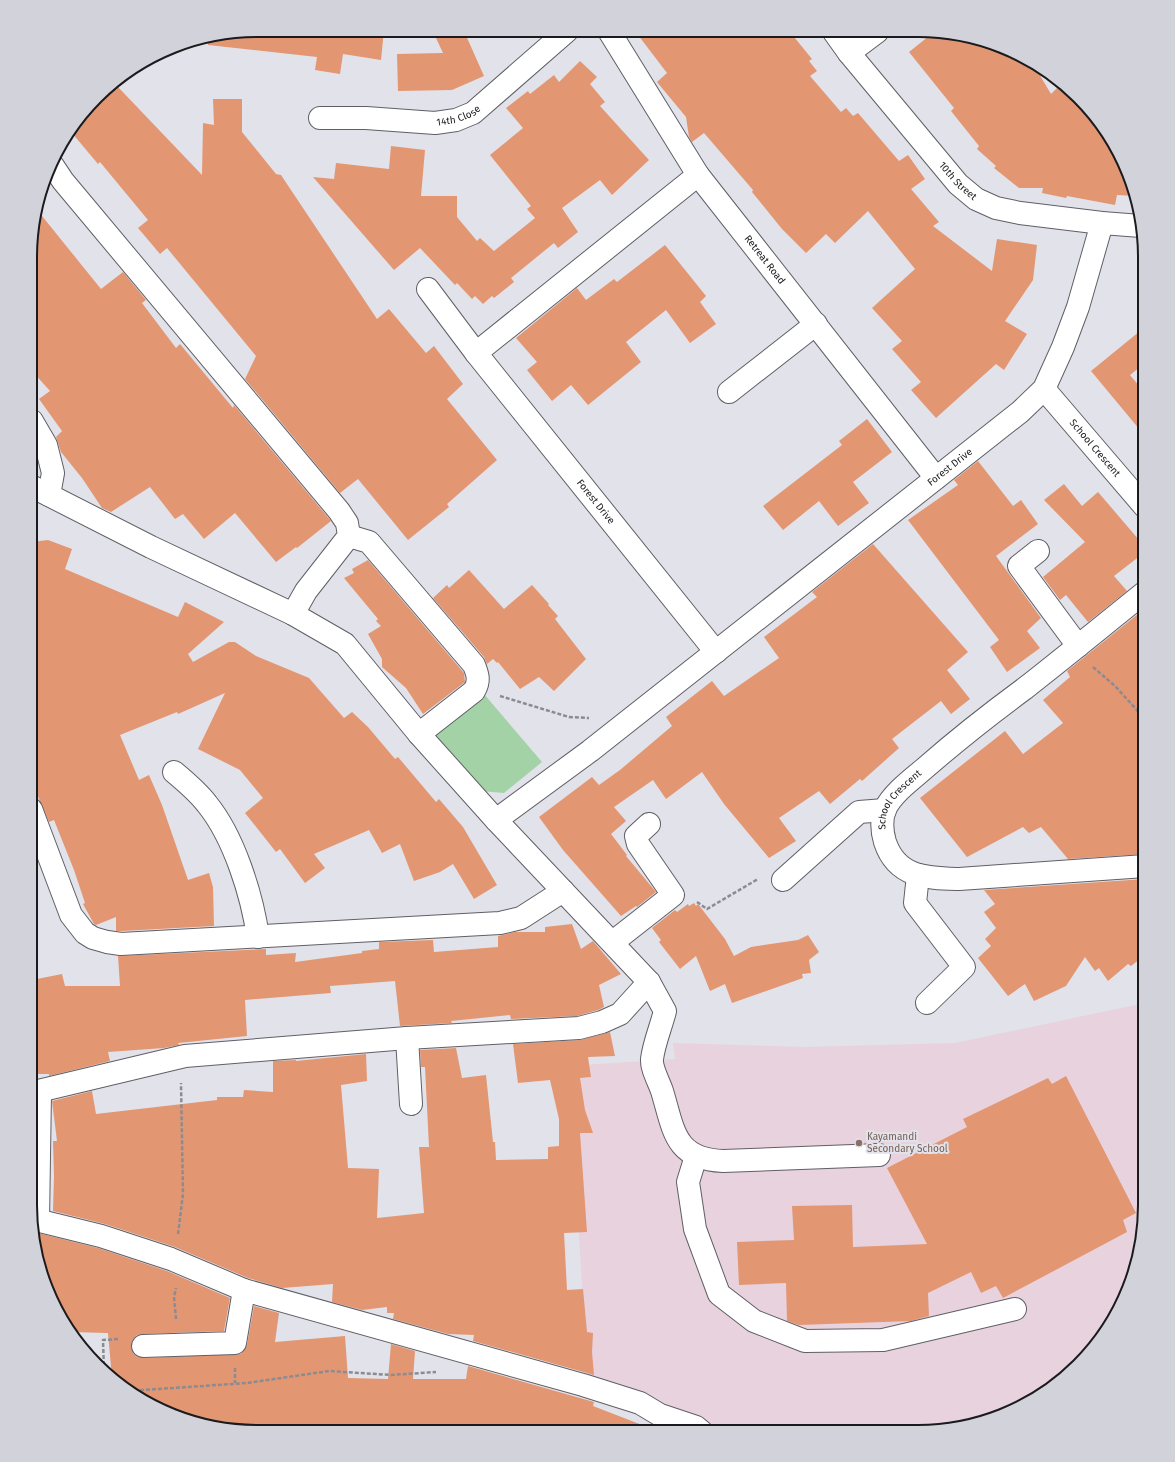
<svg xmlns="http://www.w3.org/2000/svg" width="1175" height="1462" font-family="'Fira Sans',sans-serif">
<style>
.education{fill:#e8d2de}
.green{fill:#a3d2a7}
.building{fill:#e39672}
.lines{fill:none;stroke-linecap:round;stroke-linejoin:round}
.minor-casing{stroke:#605f66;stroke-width:24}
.path{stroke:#8b8b91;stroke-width:2.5;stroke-dasharray:4 2;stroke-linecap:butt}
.minor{stroke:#fff;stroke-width:22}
.education-dot{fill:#8d6e63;stroke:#e2e2ea;stroke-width:1.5}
.labels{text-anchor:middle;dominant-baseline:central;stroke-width:4;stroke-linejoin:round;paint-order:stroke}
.street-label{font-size:10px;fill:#1b1b1e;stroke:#e2e2ea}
.education-label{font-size:10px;fill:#785e54;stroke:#e2e2ea;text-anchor:start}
.rim{fill:none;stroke:#1b1b1e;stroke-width:2}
</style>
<rect width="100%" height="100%" fill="#e2e2ea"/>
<path class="education" d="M1145 1003 1144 1220 1133 1278 1107 1331 1068 1375 1031 1402 977 1424 932 1432H725L588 1376 568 1066 675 1059 673 1043 804 1047 955 1043Z"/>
<path class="green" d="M484 694 542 762 504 793 481 791 433 736Z"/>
<g class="building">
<path d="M257 30H384L381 60 343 54 340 74 315 70 317 57 208 45 209 38Z"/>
<path d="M452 31H464L484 76 452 90 398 91 397 54 443 53 436 38Z"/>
<path d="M635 31 790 32 812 59 809 61 817 71 810 76 841 112 846 108 853 116 858 113 899 161 908 155 925 179 911 189 939 222 933 226 992 271 997 239 1037 245 1033 280 1005 321 1027 334 1004 370 996 364 936 418 911 390 921 382 892 349 902 341 872 308 915 269 868 211 835 243 826 234 806 253 782 229 752 192 753 190 704 133 692 142 689 137 686 117 657 82 667 73Z"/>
<path d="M934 32H948L1005 47 1032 62 1051 94 1060 85 1104 128 1115 144 1136 196 1117 195 1115 205 1067 196 1066 198 1042 193 1043 188H1019L994 168 996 166 977 149 979 146 951 111 954 108 909 52Z"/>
<path d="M580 61 597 77 590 84 605 102 600 106 649 160 612 195 600 180 562 208 578 232 558 248 554 243 511 278 514 282 494 298 492 296 483 304 475 296 472 299 457 283 455 285 420 248 394 270 313 177 334 179 336 163 389 169 391 146 425 150 421 196H457V217L477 241 480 238 494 251 535 218 527 209 531 206 490 155 523 128 506 108 528 91 530 94 554 75 559 82Z"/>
<path d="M111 84 116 90 118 87 202 175 203 123 214 125 213 99H242V132L276 174 281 175 377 319 389 309 426 353 434 346 463 384 447 399 497 460 447 504 449 507 408 540 358 479 340 493 245 379 256 356 167 248 160 254 138 228 148 220 100 162 98 164 72 133 82 124 79 121Z"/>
<path d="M38 211 101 289 123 272 146 300 142 303 176 348 180 344 233 408 234 405 331 521 297 548 296 547 276 562 235 513 204 539 183 514 175 519 150 487 111 512 102 508 82 478 61 452 56 437 62 431 39 399 50 391 32 371V227Z"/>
<path d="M665 245 706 296 700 302 716 324 690 343 666 310 626 342 641 362 588 405 571 385 552 401 527 370 537 362 516 338 577 288 586 300 614 279 617 282Z"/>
<path d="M1145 327V363L1130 375 1145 393V436L1091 371Z"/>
<path d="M867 419 892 452 853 482 869 503 838 526 819 501 783 530 763 506 842 445 839 441Z"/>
<path d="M978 461 1013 506 1021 500 1038 524 996 556 1041 618 1027 631 1040 648 1007 672 990 647 999 640 908 520 958 485 954 480Z"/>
<path d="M1064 484 1082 506 1098 492 1145 547V552L1114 576 1127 591 1088 622 1066 595 1060 600 1043 577 1085 542 1044 500Z"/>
<path d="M48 540 72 549 65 569 178 617 185 602 224 622 188 654 193 662 229 642H235L256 656 309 678 344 718 352 712 368 727 395 759 398 757 436 802 439 799 463 827 497 885 474 899 453 864 440 872 414 881 400 844 382 853 369 830 314 854 325 868 305 883 280 849 276 852 245 813 263 798 240 770 198 749 225 693 178 714 177 712 120 735 139 780 149 775 162 805 188 880 209 873 213 887 214 926 122 931H116V917L96 925 94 924 83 904 85 903 74 870 54 820 49 822 31 780V542Z"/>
<path d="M873 544 968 652 947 670 970 699 951 714 941 701 892 739 899 748 862 781 860 779 830 804 819 791 779 818 796 841 769 858 724 804 702 772 666 799 653 780 614 807 626 821 611 834 627 855 626 856 656 892 637 907 636 906 621 916 563 850 539 817 592 777 599 785 620 770 672 726 666 717 712 681 724 696 779 658 764 637 817 597 812 592Z"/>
<path d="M368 560 464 673 465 682 423 714 406 688 382 667V659L368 634 381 626 376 621 378 619 344 578 354 573 352 569Z"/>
<path d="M469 570 504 609 532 585 549 604 548 605 558 616 555 619 586 659 554 691 539 677 520 689 498 662 497 663 493 659 487 664 484 657 433 598 447 585 449 588Z"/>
<path d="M1143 610 1145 612V854L1068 859 1041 827 1029 833 1023 827 967 857 920 798 1005 731 1023 754 1063 723 1043 700 1070 677 1067 671Z"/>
<path d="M1145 879V955L1131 966 1128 964 1108 981 1099 968 1095 971 1085 957 1066 986 1034 1001 1025 984 1008 996 978 958 991 946 985 939 996 928 984 912 995 904 984 890Z"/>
<path d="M694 903 696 906 698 904 725 939 734 956 751 947 798 940 808 935 819 952 809 960 811 973 802 974 803 978 732 1003 725 984 710 991 696 956 680 969 659 942 661 940 652 928 675 910 677 912 688 904 689 906Z"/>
<path d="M572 924 581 949 593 941 621 974 599 985 604 1007 598 1010 577 1016 511 1019 510 1015 451 1021 452 1023 400 1026 395 981 330 986 331 993 245 1000 247 1036 178 1043 179 1045 164 1048 108 1052 110 1061 49 1076V1074H33L30 1000 36 999 32 980 62 974 65 986H120L118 956 266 949V955L296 953 295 962 362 953V951L379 949V942L433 940 434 952 498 947V936L515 932H545V927Z"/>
<path d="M610 1032 615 1056 588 1057 591 1077 580 1078 585 1110 593 1133H580L587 1232 564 1233 567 1290 583 1289 587 1332 593 1333 592 1352 594 1375 473 1341 474 1335 448 1334 393 1319 394 1313H387V1307L362 1310 332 1302 333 1284 282 1288 248 1278 175 1247 105 1224 53 1211 54 1176 53 1141H57L52 1101 92 1091 96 1114 217 1100V1097H243L244 1090 273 1092V1061L296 1060V1061L366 1054 367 1081 341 1085 348 1168 379 1169 377 1218 424 1213 419 1147H429L425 1067H421L420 1050 456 1048 462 1078 486 1075 493 1142H495L496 1160 548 1159V1147L559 1146V1119L550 1080 518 1083 513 1044 580 1040Z"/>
<path d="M1066 1076 1136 1213 1123 1220 1127 1232 1003 1298 996 1286 981 1293 971 1272 928 1293 929 1316 911 1321 799 1325 787 1321 786 1283 739 1285 737 1242 794 1240 792 1206 852 1205 853 1247 927 1244 887 1168 967 1127 963 1119 1048 1078 1052 1084Z"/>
<path d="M34 1232 98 1248 167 1271 230 1298 224 1331 143 1334 137 1335 132 1340 131 1347 133 1353 137 1357 143 1358 241 1354 247 1345 254 1306 279 1313 275 1342 345 1336 348 1378 388 1379 391 1344 415 1351 413 1379H466L468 1366 594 1402 593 1406 655 1430 654 1432 242 1431 184 1420 131 1394 112 1378 108 1333 71 1332 60 1318 38 1264Z"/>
</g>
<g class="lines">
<g class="minor-casing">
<g id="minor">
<path id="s1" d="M609 31 698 175 936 478"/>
<path id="s2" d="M834 32 849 53 958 184 976 199 996 208 1020 213 1102 223 1141 226"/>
<path d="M849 53 877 32"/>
<path id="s3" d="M320 118H366L435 123 456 120 473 113 567 31"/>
<path d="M53 166 63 181 339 511 347 523 349 536 306 591 293 614"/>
<path id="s4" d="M428 289 476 353 716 652"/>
<path d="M476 353 698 175"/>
<path id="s5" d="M1044 389 1145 507"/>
<path d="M729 392 816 324"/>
<path d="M32 421 46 445 53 473 49 495"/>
<path d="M31 486 151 547 293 614 345 644 419 734 496 820 649 982 665 1011C661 1027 654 1043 652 1059 651 1068 659 1082 662 1091 674 1130 674 1159 723 1161L879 1155"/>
<path d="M349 536 369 542 474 665C478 675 480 681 474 691L419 734"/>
<path d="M1038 551 1019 566 1078 646"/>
<path d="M174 772C186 782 198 792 207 804 234 837 252 895 258 937"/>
<path d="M31 809 71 915 85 933 93 938 107 942 121 944 500 923 521 918 563 891"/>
<path id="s6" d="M496 820 590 751 1020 412 1044 389 1063 347 1078 307 1102 223"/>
<path id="s7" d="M1145 866 959 879C927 878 897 878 885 842 882 832 881 820 885 809 893 793 911 780 925 768 957 740 990 714 1024 689 1065 657 1105 624 1145 592"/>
<path d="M918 875 915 903 964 967 927 1003"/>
<path d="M783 880 859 812 885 810"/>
<path d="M613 942 673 895 638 844 636 836 649 824"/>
<path d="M407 1038 411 1104"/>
<path d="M30 1093 185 1056 407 1038 579 1028 602 1022 620 1014 649 982"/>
<path d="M696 1156 688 1182 695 1229 719 1294 754 1321 805 1341 883 1340 1015 1309"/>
<path d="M32 1219 101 1236 171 1259 244 1290 583 1385 640 1403 660 1415 696 1427 702 1432"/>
<path d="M38 1221 40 1092"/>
<path d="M143 1346 235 1343 244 1290"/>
</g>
</g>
<g class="path">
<path d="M1093 667 1115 686 1145 719"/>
<path d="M500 696 569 717 589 718"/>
<path d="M697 902 707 909 758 879"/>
<path d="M178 1234 183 1194 181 1083"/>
<path d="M176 1319 174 1297 176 1288"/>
<path d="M235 1368V1383"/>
<path d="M104 1371 103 1340 118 1339"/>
<path d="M128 1391 247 1383 329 1371 391 1375 436 1372"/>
</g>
<use href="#minor" class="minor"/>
</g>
<circle class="education-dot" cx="859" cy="1143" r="4"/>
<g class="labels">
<g class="street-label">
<text stroke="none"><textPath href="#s3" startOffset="140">14th Close</textPath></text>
<text stroke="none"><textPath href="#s2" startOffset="194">10th Street</textPath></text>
<text stroke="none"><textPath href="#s1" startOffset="277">Retreat Road</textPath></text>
<text stroke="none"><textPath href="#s5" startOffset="78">School Crescent</textPath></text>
<text stroke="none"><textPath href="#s6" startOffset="575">Forest Drive</textPath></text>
<text stroke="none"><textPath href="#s4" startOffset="271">Forest Drive</textPath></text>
<text stroke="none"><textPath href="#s7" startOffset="325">School Crescent</textPath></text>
</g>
<g class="education-label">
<text x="867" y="1137">Kayamandi<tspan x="867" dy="12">Secondary School</tspan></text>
</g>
</g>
<path d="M0 0H1175V1462H0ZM257 37H918A220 220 0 0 1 1138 257V1205A220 220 0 0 1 918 1425H257A220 220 0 0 1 37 1205V257A220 220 0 0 1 257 37Z" fill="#d2d2da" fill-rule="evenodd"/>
<path class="rim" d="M257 37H918A220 220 0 0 1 1138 257V1205A220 220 0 0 1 918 1425H257A220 220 0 0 1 37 1205V257A220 220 0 0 1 257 37Z"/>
</svg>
